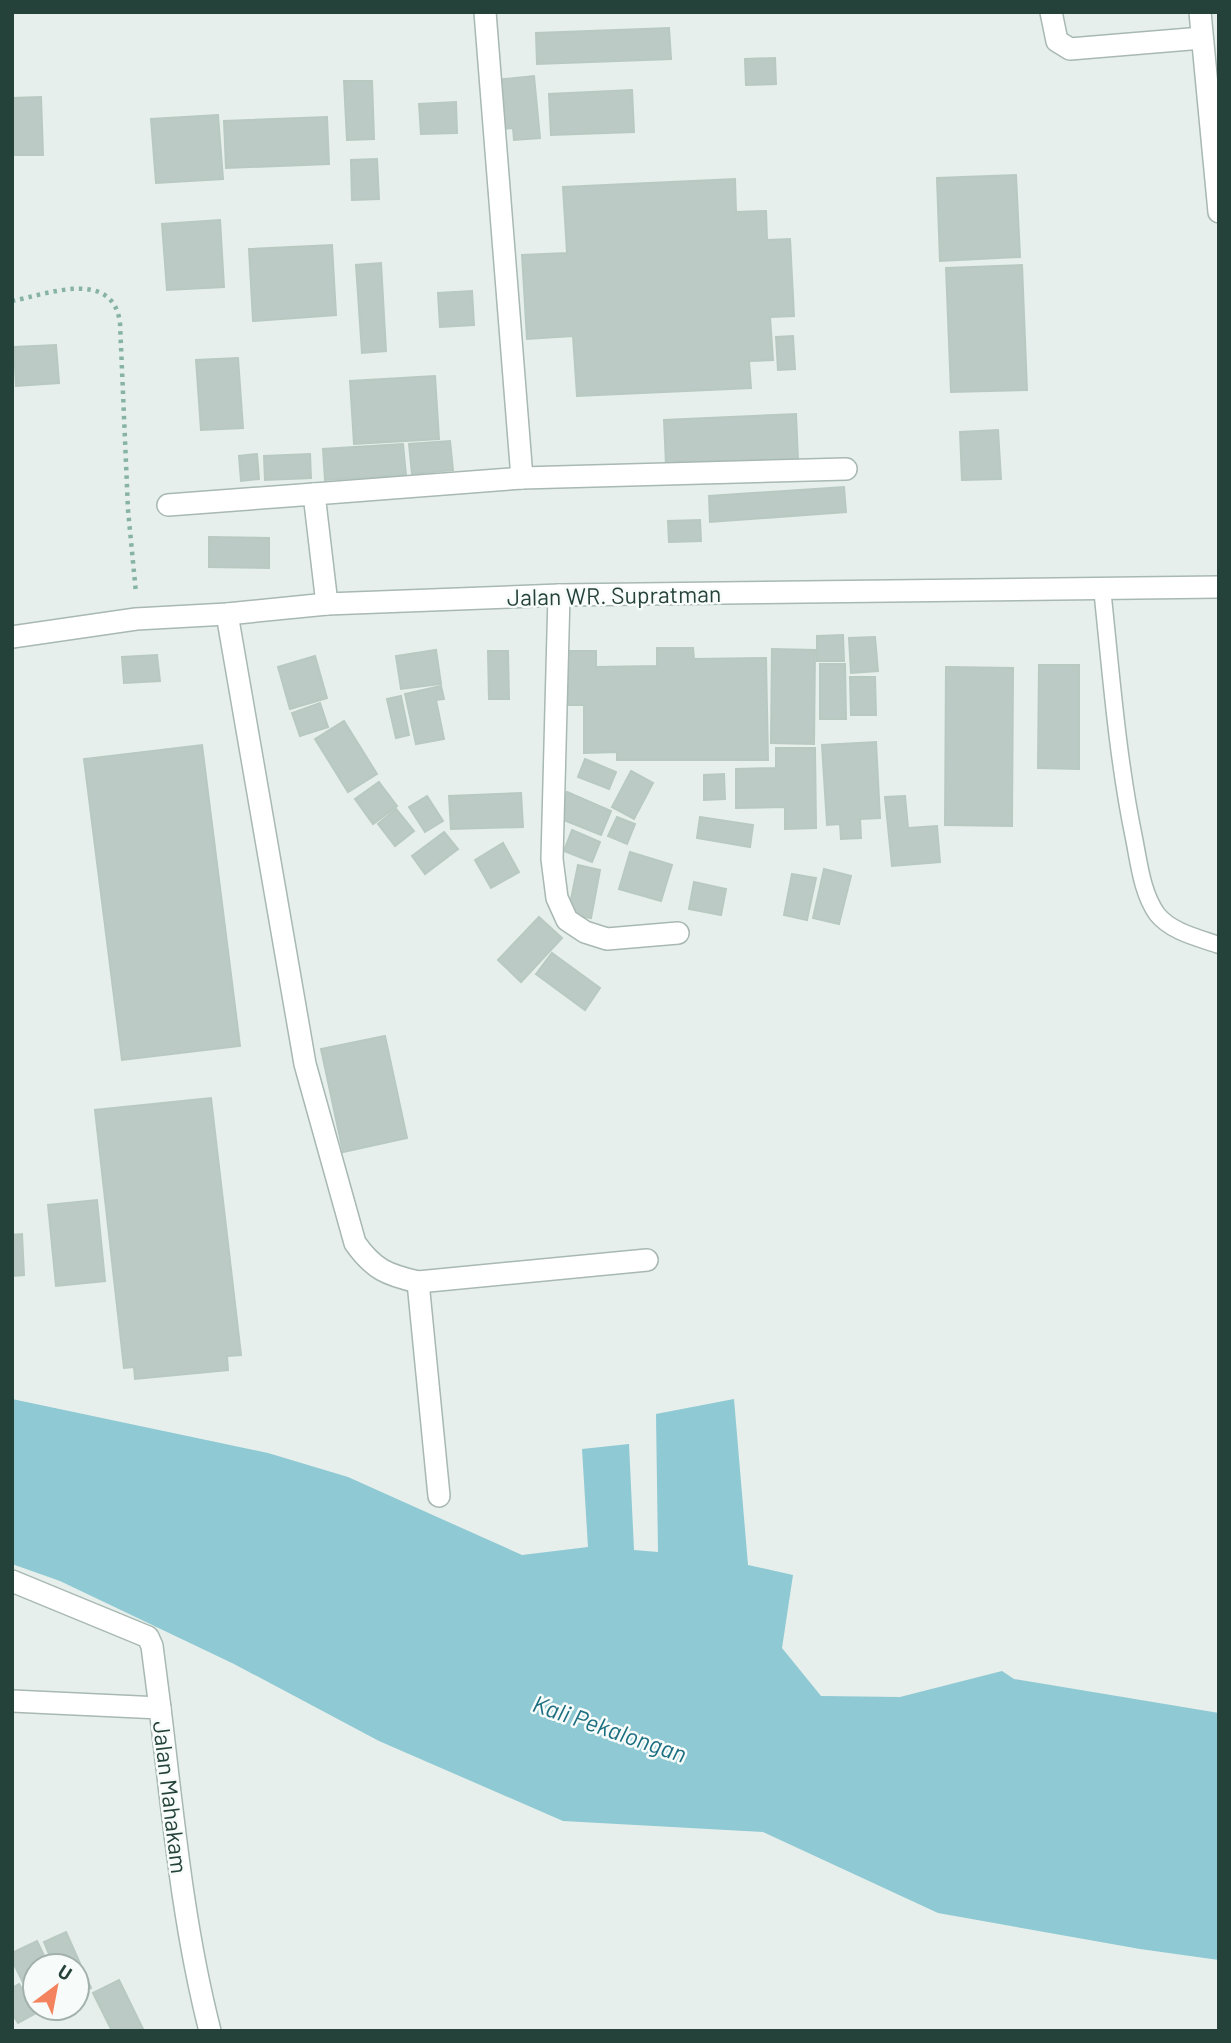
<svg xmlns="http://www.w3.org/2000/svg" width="1231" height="2043" font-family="Barlow,sans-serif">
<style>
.water{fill:#8ec9d4}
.building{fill:#bbcac4;stroke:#b8c9c2;stroke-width:2}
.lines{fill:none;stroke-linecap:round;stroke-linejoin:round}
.service-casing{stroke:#a8b8b2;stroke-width:19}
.minor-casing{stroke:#a8b8b2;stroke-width:24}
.tertiary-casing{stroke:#a8b8b2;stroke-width:24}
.path{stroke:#86b3a5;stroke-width:4.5;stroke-dasharray:3.5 5;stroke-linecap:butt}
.service{stroke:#fff;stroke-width:16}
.minor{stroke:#fff;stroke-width:21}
.tertiary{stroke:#fff;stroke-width:21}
.labels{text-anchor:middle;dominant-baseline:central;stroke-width:5;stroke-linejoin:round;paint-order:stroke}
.street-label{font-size:23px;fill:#24423a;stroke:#f7fbf9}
.water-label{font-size:24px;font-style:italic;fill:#1c6f80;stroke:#f7fbf9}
</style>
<rect width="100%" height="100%" fill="#e6efeb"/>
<path class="water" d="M12 1399 268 1453 348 1477 522 1555 588 1547 582 1449 629 1444 634 1550 658 1552 656 1414 734 1399 748 1565 793 1575 782 1648 821 1696 900 1697 1002 1671 1014 1679 1219 1713V1960L1140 1949 938 1913 763 1832 563 1821 379 1741 234 1664 60 1581 12 1564Z"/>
<g class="building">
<path d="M669 28 671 59 537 64 536 33Z"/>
<path d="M775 58 776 84 746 85 745 59Z"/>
<path d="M534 76 540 138 514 140 513 128 500 129 495 80Z"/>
<path d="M344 81H372L374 139 347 140Z"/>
<path d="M632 90 634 132 551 135 549 94Z"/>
<path d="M41 97 43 155H12V98Z"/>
<path d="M456 102 457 133 421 134 419 104Z"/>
<path d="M218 115 223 179 156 183 151 119Z"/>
<path d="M327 117 329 164 226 168 224 121Z"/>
<path d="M377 159 379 199 352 200 351 160Z"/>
<path d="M1016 175 1020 257 940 261 937 178Z"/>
<path d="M735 179 736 212 766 211 767 240 790 239 794 316 770 317 773 360 749 361 751 388 577 396 573 336 527 339 522 255 567 253 563 187Z"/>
<path d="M220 220 224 287 167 290 162 224Z"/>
<path d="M332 245 336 315 253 321 249 249Z"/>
<path d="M381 263 386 351 362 353 356 265Z"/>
<path d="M1022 265 1027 390 951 392 946 268Z"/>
<path d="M472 291 474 325 440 327 438 293Z"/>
<path d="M793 336 795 369 778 370 776 337Z"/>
<path d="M56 345 59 383 16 386 14 347Z"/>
<path d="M238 358 243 428 201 430 196 360Z"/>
<path d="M435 376 439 439 354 444 350 381Z"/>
<path d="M796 414 798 460 666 465 664 420Z"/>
<path d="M998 430 1001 479 962 480 960 432Z"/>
<path d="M450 441 453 470 412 474 409 444Z"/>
<path d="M403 444 406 475 325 480 323 449Z"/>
<path d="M257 454 259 479 241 481 239 456Z"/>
<path d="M310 454 311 478 265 480 264 456Z"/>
<path d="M844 487 846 512 710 522 709 496Z"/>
<path d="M700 520 701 541 669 542 668 521Z"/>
<path d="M209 537 269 538V568L209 567Z"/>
<path d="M843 635 844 661H817V636Z"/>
<path d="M875 637 878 671 851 673 849 638Z"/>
<path d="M657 648H693L694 659 766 658 768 760H617V752L584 753V705H565L564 651H596V667L657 666Z"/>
<path d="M772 649 815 650 814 744 771 743Z"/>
<path d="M436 650 441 684 401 689 396 656Z"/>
<path d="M488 651H508L509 699H489Z"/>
<path d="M157 655 160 681 124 683 122 657Z"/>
<path d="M315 656 327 698 290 709 278 667Z"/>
<path d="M820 664H845L846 719H820Z"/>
<path d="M1039 665H1079V769L1038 768Z"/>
<path d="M946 667 1013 668 1012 826 945 825Z"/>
<path d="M850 677H875L876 715H851Z"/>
<path d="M441 686 444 699 436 700 444 739 416 744 405 694Z"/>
<path d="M401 696 409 735 396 738 387 699Z"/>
<path d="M320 703 328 727 300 736 292 713Z"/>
<path d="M344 721 377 774 348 792 315 739Z"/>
<path d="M876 742 880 818 860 819 861 838 841 839 840 824 827 825 822 745Z"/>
<path d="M202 745 240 1046 122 1060 84 759Z"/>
<path d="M776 748H815L816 828 785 829V807L736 808V769L776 768Z"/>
<path d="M585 759 616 772 609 789 578 777Z"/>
<path d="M631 771 653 783 634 819 612 807Z"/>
<path d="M724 774 725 799 704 800V775Z"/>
<path d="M379 782 397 806 373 824 355 799Z"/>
<path d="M567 792 611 811 601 835 556 817Z"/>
<path d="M521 793 523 827 451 829 449 796Z"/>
<path d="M427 796 443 821 425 832 409 807Z"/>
<path d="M905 796 908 828 937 826 940 862 892 866 885 797Z"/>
<path d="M396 809 414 831 395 846 378 824Z"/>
<path d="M617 817 635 824 627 844 608 836Z"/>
<path d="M700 817 753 825 750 847 697 838Z"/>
<path d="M572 830 600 842 592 862 564 851Z"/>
<path d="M444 832 458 849 425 874 412 856Z"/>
<path d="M503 843 519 872 491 888 475 860Z"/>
<path d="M630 852 672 865 661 901 619 889Z"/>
<path d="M578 865 600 870 591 918 568 914Z"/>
<path d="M824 869 851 876 839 924 813 918Z"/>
<path d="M792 874 816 878 807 920 784 915Z"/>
<path d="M694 882 726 889 721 915 689 909Z"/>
<path d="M539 917 562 938 521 982 498 960Z"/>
<path d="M552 953 600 988 585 1010 536 974Z"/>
<path d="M385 1036 407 1138 343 1152 321 1049Z"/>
<path d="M211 1098 241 1355 227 1356 228 1370 135 1379 134 1367 124 1368 95 1110Z"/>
<path d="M97 1200 105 1281 56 1286 48 1205Z"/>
<path d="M22 1234 24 1275 12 1276V1235Z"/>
<path d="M66 1932 91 1988 77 1994V1966H54L44 1942Z"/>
<path d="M37 1941 49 1966H35V2007L12 1960V1953Z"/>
<path d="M119 1980 144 2031H112L93 1993Z"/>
<path d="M19 1984 36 2013 18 2023 12 2013V1988Z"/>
</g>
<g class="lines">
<g class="service-casing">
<path id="service" d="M1102 588C1111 672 1117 756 1134 838 1139 863 1142 893 1157 914 1171 932 1199 938 1219 945"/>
</g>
<g class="minor-casing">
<g id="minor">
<path d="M1051 12 1057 41 1070 49 1202 38"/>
<path d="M1200 12 1219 212"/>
<path d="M522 478 846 469"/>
<path d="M168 505 314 494"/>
<path d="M559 595 552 859 557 898 567 920 585 932 607 939 678 933"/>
<path d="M327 604 314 494 522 478 485 12"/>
<path d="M227 614 305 1064 355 1243C374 1270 388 1275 418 1282L647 1260"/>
<path d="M418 1282 439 1496"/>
<path d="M12 1581 148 1637 152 1646 160 1708"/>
<path d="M12 1701 160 1708C173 1816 183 1926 210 2031"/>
</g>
</g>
<g class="tertiary-casing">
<path id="tertiary" d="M12 637 136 619 227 614 327 604 559 595 1219 587"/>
</g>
<path class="path" d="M12 301C48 294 113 268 120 323L128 510 136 593"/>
<use href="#service" class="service"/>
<use href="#minor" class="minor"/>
<use href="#tertiary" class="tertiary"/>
</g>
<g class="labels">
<g class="street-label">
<text transform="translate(614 595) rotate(-1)">Jalan WR. Supratman</text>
<text transform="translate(171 1797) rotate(83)">Jalan Mahakam</text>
</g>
<g class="water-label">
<text transform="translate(610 1728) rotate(19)">Kali Pekalongan</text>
</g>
</g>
<rect width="1231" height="2043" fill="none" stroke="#24423a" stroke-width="28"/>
<g transform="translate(56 1987) rotate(32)"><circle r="33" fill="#f7fbf9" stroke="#a3b1ad" stroke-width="2"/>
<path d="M0-5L12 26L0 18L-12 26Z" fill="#f4845f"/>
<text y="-10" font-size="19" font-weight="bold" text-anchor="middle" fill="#24423a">U</text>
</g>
</svg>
